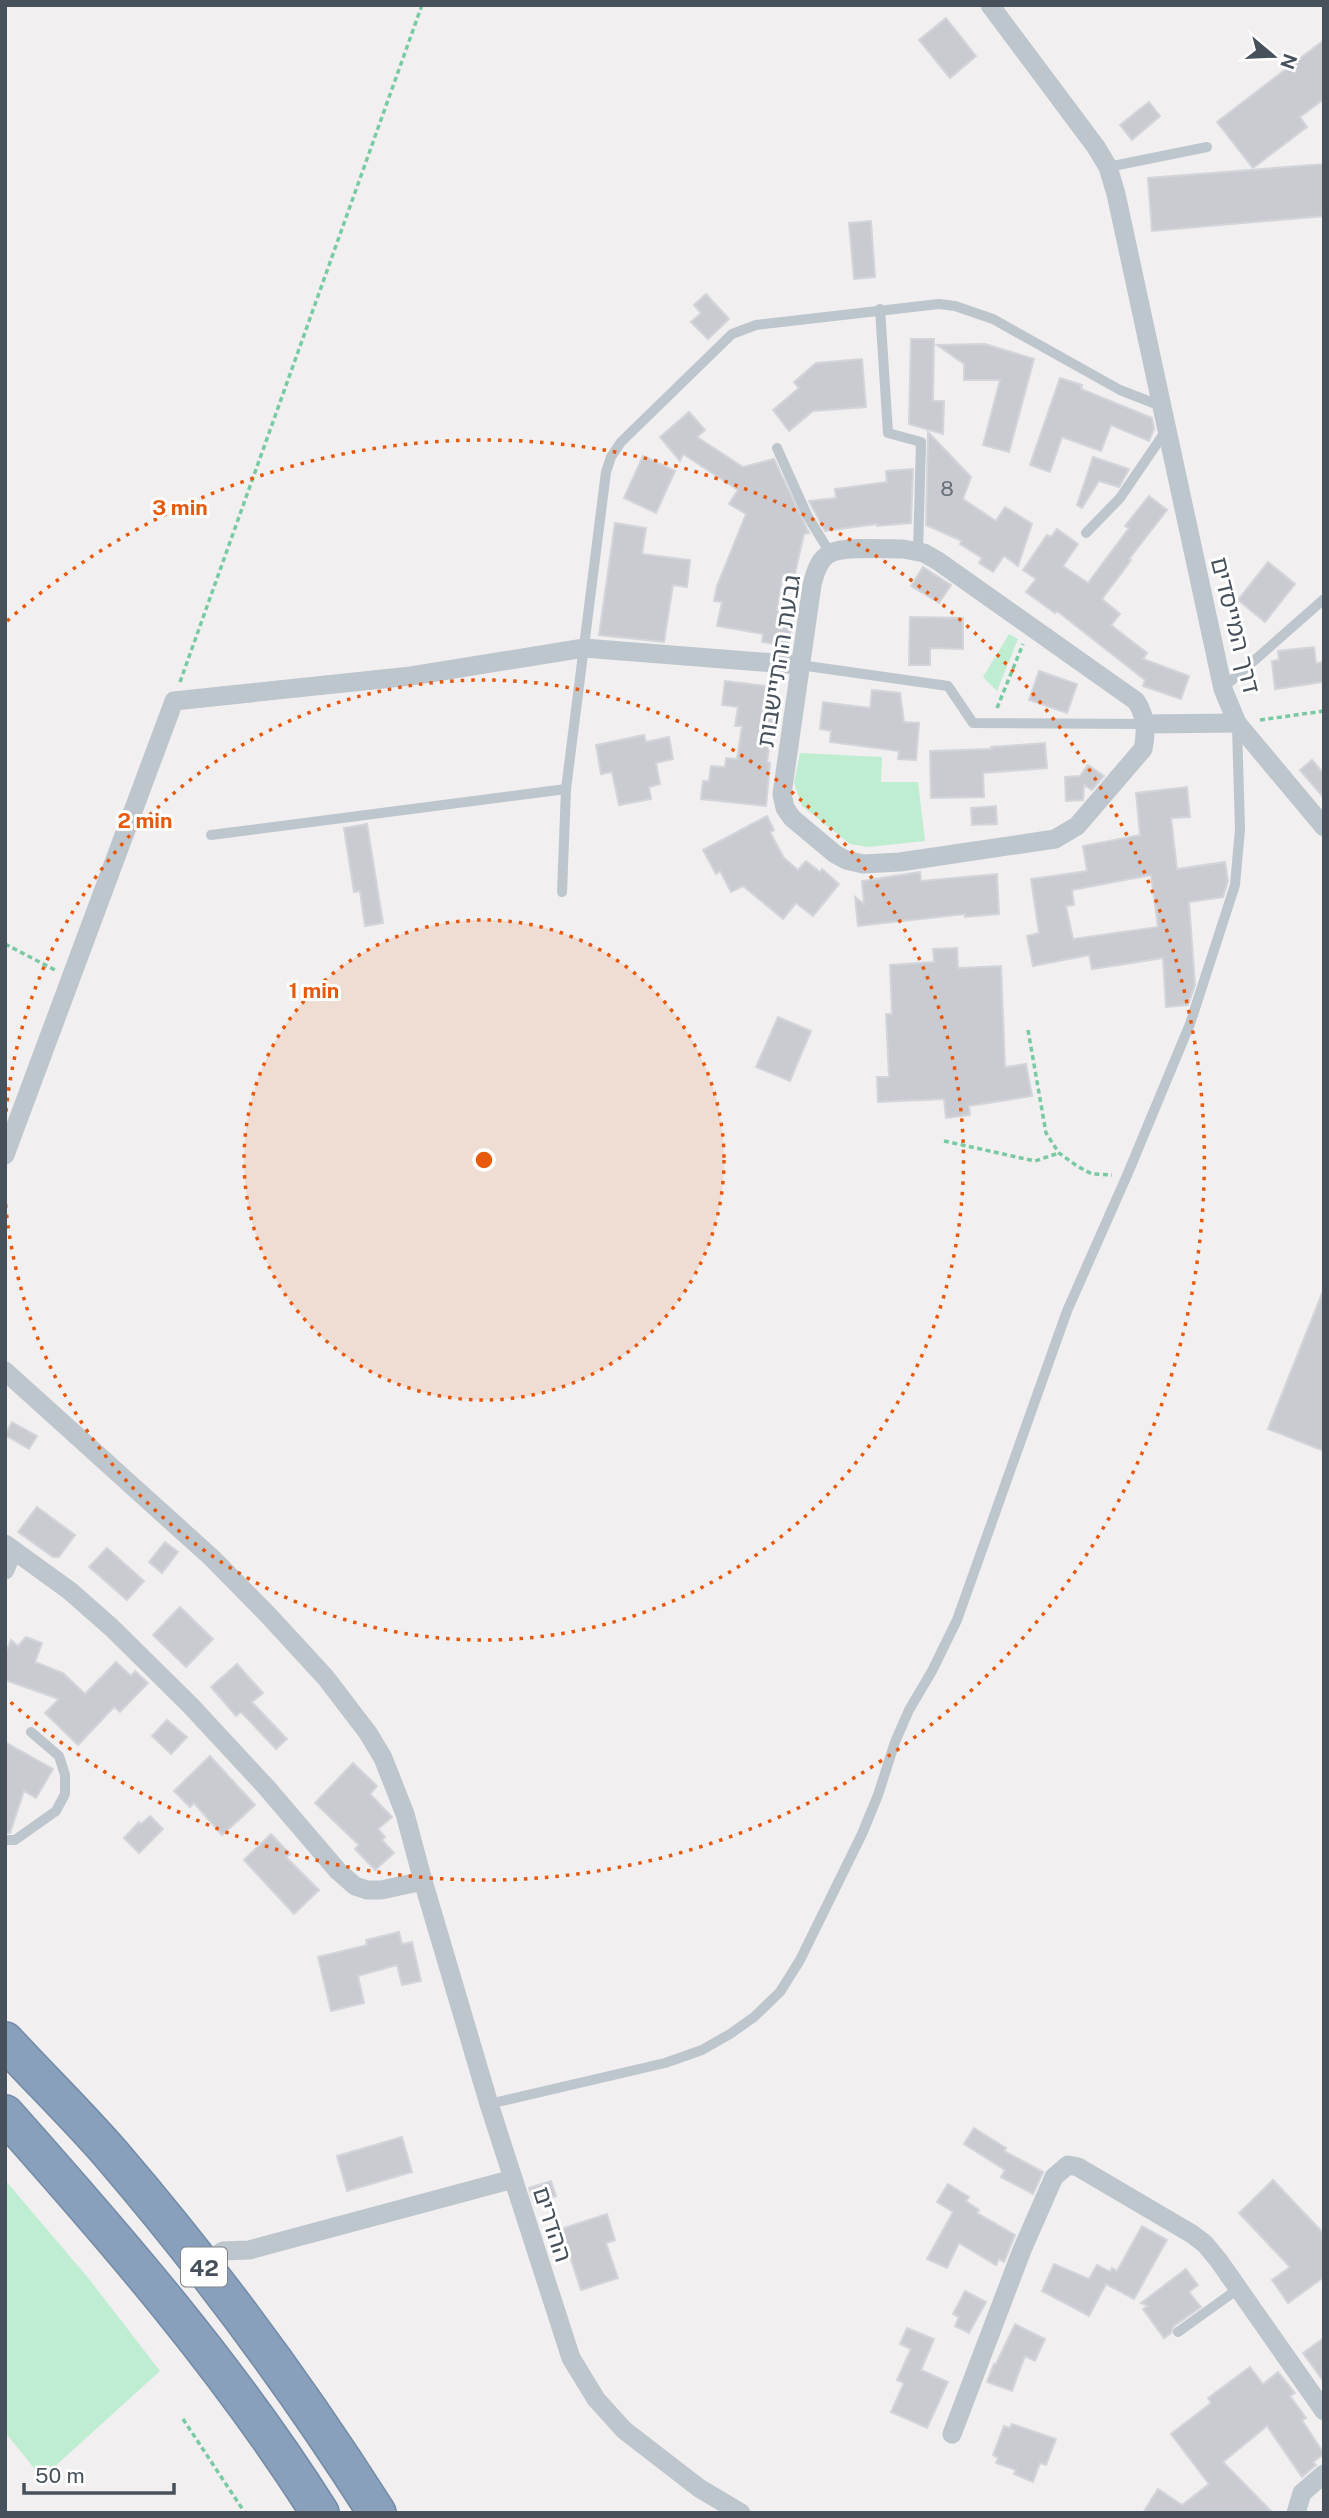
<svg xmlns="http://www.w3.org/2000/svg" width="1329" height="2518" font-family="'Public Sans','Noto Sans Hebrew',sans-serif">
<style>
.green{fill:#bfedd2}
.building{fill:#c9cbd1;stroke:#d3d5da;stroke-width:2;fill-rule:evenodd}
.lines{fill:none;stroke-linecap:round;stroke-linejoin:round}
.highway-casing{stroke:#738ba7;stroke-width:40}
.path{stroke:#78caa3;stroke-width:3.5;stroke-dasharray:5 3.5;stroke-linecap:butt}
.lane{stroke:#bdc5cd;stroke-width:10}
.street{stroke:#bdc5cd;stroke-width:19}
.highway{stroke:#88a0bb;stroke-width:37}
.ring{fill:none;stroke:#e8590c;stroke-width:3.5;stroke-dasharray:3.5 7}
.labels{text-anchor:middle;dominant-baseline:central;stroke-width:6;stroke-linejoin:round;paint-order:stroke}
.number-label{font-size:21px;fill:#687078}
.shield{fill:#fff;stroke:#7e858c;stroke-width:2}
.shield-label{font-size:23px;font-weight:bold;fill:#47515b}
.street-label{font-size:24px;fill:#47515b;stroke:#fff}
.centre{fill:#e8590c;stroke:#fff;stroke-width:3.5}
.ring-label{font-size:21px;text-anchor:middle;font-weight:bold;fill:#e8590c;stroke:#fff;stroke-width:6;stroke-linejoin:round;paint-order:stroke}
</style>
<rect width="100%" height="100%" fill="#f1efef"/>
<g class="green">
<path d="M1009 634 1018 639 997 691 983 677Z"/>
<path d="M800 753 882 757 881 782H918L925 841 869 847 850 844 802 806 794 783Z"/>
<path d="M5 2180 89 2279 160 2371 42 2478 5 2432Z"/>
</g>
<g class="building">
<path d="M946 18 976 56 950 78 919 40Z"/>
<path d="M1324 40V99L1300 117 1307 127 1253 168 1217 122Z"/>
<path d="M1149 102 1160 116 1132 140 1120 125Z"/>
<path d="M1324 164V216L1152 231 1148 178Z"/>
<path d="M871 221 875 277 854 279 849 223Z"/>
<path d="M706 294 729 319 708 339 691 322 701 313 694 305Z"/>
<path d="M911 339H934L933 401H944L943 434 909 424Z"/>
<path d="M985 344 1034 359 1009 452 983 445 1000 380H964V364L937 345Z"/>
<path d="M862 359 866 407 813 411 789 431 773 410 799 388 794 382 816 363Z"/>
<path d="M1060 378 1082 385 1081 389 1152 418 1154 429 1149 441 1111 425 1101 451 1062 437 1050 472 1030 465Z"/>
<path d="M689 412 705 430 697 437 743 467 774 459 809 533 804 534 794 578 783 575 777 610 793 612 788 646 762 642 763 634 717 626 722 602 714 601 717 586 746 514 729 504 738 490 683 454 680 461 660 437Z"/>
<path d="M928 432 971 477 963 499 996 521 1005 507 1032 524 1018 566 1004 556 993 572 979 563 982 558 960 544 962 541 926 525Z"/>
<path d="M643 456 675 471 656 513 624 498Z"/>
<path d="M1093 457 1129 469 1119 487 1099 481 1082 508 1077 505Z"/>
<path d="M913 469 911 523 877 526V524L825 531 809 501 836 498 835 489 887 482 886 471Z"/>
<path d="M1149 496 1167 510 1129 559 1131 560 1102 599 1120 614 1111 625 1147 653 1143 659 1189 676 1181 699 1143 686 1145 680 1057 611 1055 613 1026 592 1036 579 1023 570 1047 535 1051 537 1057 529 1078 544 1063 566 1088 583 1129 528 1125 526Z"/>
<path d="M615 523 646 528 642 554 690 560 687 587 673 585 664 642 599 635Z"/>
<path d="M1268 562 1295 584 1265 622 1238 600Z"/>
<path d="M923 567 951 585 939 603 911 586Z"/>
<path d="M910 617 963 618V649L930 648V665H909Z"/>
<path d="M1314 647 1316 663 1324 662V682L1275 689 1272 661 1279 660 1278 651Z"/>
<path d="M1039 671 1077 684 1067 713 1029 700Z"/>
<path d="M725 681 766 686 762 717 773 718 767 762 770 763 766 806 701 799 703 781H709L711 766 725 767 726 758 737 759 742 726H735L738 707 722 705Z"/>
<path d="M872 690 900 693 904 722 919 723 916 760 898 759 899 751 830 742 831 731 820 729 823 702 870 708Z"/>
<path d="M644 735 646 742 669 737 673 759 656 763 660 784 649 787 651 799 619 805 612 772 601 774 596 745Z"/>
<path d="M1045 743 1047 768 983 773 984 797 931 798 930 751 992 749 991 747Z"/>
<path d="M1312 760 1324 774V798L1300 770Z"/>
<path d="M1088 765 1104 776 1092 790 1084 785 1083 800 1066 801 1065 777 1080 776Z"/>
<path d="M1187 787 1190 817 1171 818 1177 869 1225 862 1228 881 1223 897 1189 902 1195 985 1188 1005 1166 1007 1163 958 1092 969 1089 955 1033 966 1027 936 1039 933 1031 879 1087 871 1083 846 1140 835 1136 793ZM1151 875 1158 927 1073 939 1066 906 1074 905 1072 890Z"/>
<path d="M996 806 997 824 972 825 971 808Z"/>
<path d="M767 816 774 830 770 832 784 858 798 870 806 861 820 872 822 869 839 884 813 916 796 903 783 919 743 886 731 892 720 871 716 874 703 850Z"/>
<path d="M367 824 383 923 365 926 360 891 354 892 344 828Z"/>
<path d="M920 872 921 881 997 874 999 914 965 917V914L858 926 855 897 864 904 862 881Z"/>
<path d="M957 948 958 968 1001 966 1005 1067 1026 1064 1032 1096 969 1106 970 1115 946 1118 944 1099 878 1102 877 1077H889L886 1014H892L890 965 934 962 933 949Z"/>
<path d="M778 1017 811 1031 790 1081 756 1067Z"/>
<path d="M1323 1291H1324V1451L1268 1429Z"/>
<path d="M12 1422 37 1436 29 1449 5 1435Z"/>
<path d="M37 1507 75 1535 59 1557H53L18 1532Z"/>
<path d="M165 1542 178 1552 162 1573 149 1562Z"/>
<path d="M107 1548 144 1581 127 1600 89 1567Z"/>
<path d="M180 1607 213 1639 186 1667 153 1635Z"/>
<path d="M26 1637 42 1643 35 1662 63 1673 85 1694 116 1662 131 1676 135 1671 148 1683 120 1712 114 1707 78 1745 45 1713 59 1699 5 1680V1654L11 1640 18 1646Z"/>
<path d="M237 1664 263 1693 252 1702 287 1739 276 1749 241 1712 236 1716 211 1687Z"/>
<path d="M167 1720 187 1737 171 1754 152 1736Z"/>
<path d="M5 1742 53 1769 36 1798 24 1791 10 1833H5Z"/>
<path d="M210 1756 255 1805 222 1835 194 1803 190 1807 174 1791Z"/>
<path d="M353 1763 377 1786 370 1794 392 1817 378 1829 385 1837 382 1840 394 1853 375 1870 355 1849 359 1845 315 1803Z"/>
<path d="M150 1816 163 1829 139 1853 124 1838 139 1822 141 1824Z"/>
<path d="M271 1834 290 1854 286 1857 319 1890 294 1914 244 1860Z"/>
<path d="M399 1932 402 1944 412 1942 421 1981 402 1985 397 1965 358 1976 364 2003 331 2011 318 1957 367 1945 366 1940Z"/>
<path d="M974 2128 1006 2148 1004 2151 1043 2172 1033 2194 1001 2177 1005 2170 964 2144Z"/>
<path d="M402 2137 412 2172 347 2191 337 2156Z"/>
<path d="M1273 2180 1324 2234V2277L1288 2303 1272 2280 1290 2267 1239 2213Z"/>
<path d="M551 2181 556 2196 534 2203 529 2188Z"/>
<path d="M948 2184 969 2197 966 2201 979 2210 977 2213 1015 2235 1004 2262 999 2259 996 2265 959 2243 947 2268 927 2259 953 2212 937 2202Z"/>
<path d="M607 2214 615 2240 606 2243 618 2278 581 2290 561 2229Z"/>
<path d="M1142 2226 1167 2240 1134 2299 1106 2284 1089 2316 1042 2291 1054 2264 1089 2279 1097 2265 1110 2272 1112 2268 1117 2271Z"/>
<path d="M1186 2269 1198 2285 1189 2292 1201 2307 1174 2326 1171 2333 1164 2338 1143 2309 1148 2306 1141 2303Z"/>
<path d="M965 2291 986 2302 969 2333 955 2326 959 2317 953 2314Z"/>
<path d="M1015 2324 1045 2339 1035 2361 1025 2356 1012 2391 987 2382 994 2364H996Z"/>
<path d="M907 2328 934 2339 921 2370 948 2382 927 2428 891 2412 904 2383 897 2380 911 2349 900 2344Z"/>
<path d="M1324 2338V2382L1303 2353Z"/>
<path d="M1250 2367 1263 2384 1278 2372 1295 2393 1290 2396 1306 2418 1302 2420 1324 2454 1313 2462 1316 2465 1302 2477 1267 2426 1223 2462 1273 2513H1143L1158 2489 1182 2505 1209 2484 1171 2434 1211 2403 1208 2398Z"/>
<path d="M1012 2424 1056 2439 1046 2465 1040 2463 1033 2482 1014 2474 1016 2470 996 2463 998 2458 993 2455 1004 2426 1010 2428Z"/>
</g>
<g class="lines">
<g class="highway-casing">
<g id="highway">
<path d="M5 2041C40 2079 77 2115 111 2154 208 2267 297 2387 377 2513"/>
<path d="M5 2114C118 2241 229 2369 320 2513"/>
</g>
</g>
<g class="path">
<path d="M180 682 422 5"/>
<path d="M997 708 1023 644"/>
<path d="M1260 720 1324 711"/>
<path d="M5 944 55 970"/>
<path d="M1028 1030 1046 1133 1059 1153 1077 1166 1092 1174 1112 1175"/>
<path d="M944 1141 1035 1161 1059 1153"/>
<path d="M183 2419 245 2513"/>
</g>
<g class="lane">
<path d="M1108 167 1207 147"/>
<path d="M880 309 888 433 921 442 918 552"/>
<path d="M777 448 807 515 830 553"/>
<path d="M1086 533 1120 498 1165 432"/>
<path d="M800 665 948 686 973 723 1145 724"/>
<path d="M1223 688 1324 599"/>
<path d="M211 835 566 789"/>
<path d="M562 892 566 789 606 472 611 457 621 442 732 334 756 325 939 304 955 306 993 319 1120 390 1161 406"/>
<path d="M5 1840H15L56 1811 65 1794V1775L59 1756 31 1732"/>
<path d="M489 2104 665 2063 702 2050 730 2034 754 2017 780 1992 800 1960 862 1834 878 1795 895 1742 909 1710 932 1671 957 1620 1067 1311 1128 1173 1190 1024 1235 885 1240 829 1237 726"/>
<path d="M1178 2332 1238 2289"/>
</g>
<g class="street">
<path d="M990 5 1096 147 1108 167 1116 194 1223 689 1237 723 1324 827"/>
<path d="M903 549 924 553 938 561 1136 701C1146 716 1147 731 1143 749L1077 826 1055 839 900 862 863 864 846 860 835 854 792 818 785 808 782 794 812 585C815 573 819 558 831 553 844 546 887 549 903 549Z"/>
<path d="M1145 724 1237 723"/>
<path d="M5 1155 174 701 411 676 584 648 800 665"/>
<path d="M5 1371 212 1558 269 1616 326 1678 368 1733 383 1758 405 1814 423 1881 489 2104 571 2358 596 2399 624 2430 699 2488 741 2513"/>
<path d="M5 1544 70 1591 112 1628 191 1706 267 1788 338 1871 355 1886 367 1890H381L423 1881"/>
<path d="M5 1570 13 1550"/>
<path d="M201 2265 223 2251 249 2250 513 2179"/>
<path d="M952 2434 1022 2250 1054 2177 1068 2165 1078 2167 1192 2234 1205 2244 1219 2261 1324 2411"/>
<path d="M1296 2513 1302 2493 1324 2474"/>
</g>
<use href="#highway" class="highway"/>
</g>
<circle cx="484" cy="1160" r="240" fill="#e8590c" fill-opacity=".12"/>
<g class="ring">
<circle cx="484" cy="1160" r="240"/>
<path d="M5 1122A480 480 0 1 1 5 1198"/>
<path d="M7 621A720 720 0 1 1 7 1699"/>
</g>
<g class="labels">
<g class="number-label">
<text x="947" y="488">8</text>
</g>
<rect class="shield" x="181" y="2247.5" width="46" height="39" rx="5"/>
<g class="shield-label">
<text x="204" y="2267">42</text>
</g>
<g class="street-label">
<text transform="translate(1236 625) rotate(76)">דרך המייסדים</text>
<text transform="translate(778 661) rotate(-81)">גבעת ההתיישבות</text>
<text transform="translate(553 2224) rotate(72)">ההדרים</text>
</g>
</g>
<circle cx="484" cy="1160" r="10" class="centre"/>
<g class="ring-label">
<text x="180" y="515">3 min</text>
<text x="145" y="828">2 min</text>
<text x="314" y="998">1 min</text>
</g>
<rect width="1329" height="2518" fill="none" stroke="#47515b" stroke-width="14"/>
<g transform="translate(1273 56) rotate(109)" stroke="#ffffff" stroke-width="5" paint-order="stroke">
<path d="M0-5L12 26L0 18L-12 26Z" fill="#47515b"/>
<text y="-10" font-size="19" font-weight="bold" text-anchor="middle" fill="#47515b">N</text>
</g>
<path d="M24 2483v10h150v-10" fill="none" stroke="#47515b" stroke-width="3.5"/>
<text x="35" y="2483" font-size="21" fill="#47515b" stroke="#ffffff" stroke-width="5" paint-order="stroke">50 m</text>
</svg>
